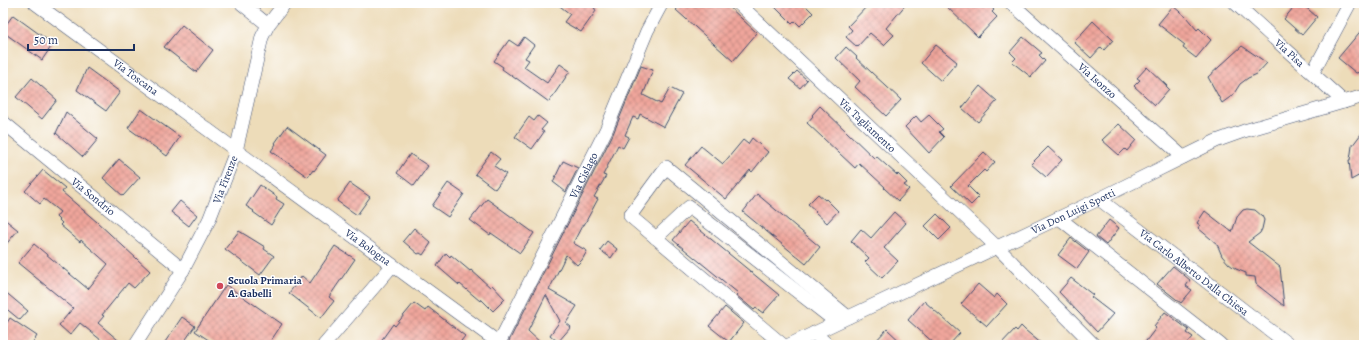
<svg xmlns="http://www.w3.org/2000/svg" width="1367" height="348" font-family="Alegreya,serif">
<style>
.building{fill:url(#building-cross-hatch)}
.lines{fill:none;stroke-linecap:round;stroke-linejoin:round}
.street-casing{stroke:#3a496c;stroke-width:14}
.street{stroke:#fff;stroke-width:13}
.poi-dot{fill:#d1495b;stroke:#fff;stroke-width:1.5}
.labels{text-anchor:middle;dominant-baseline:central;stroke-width:3;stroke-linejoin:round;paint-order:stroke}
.street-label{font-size:11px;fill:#1b2f5e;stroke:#fff}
.poi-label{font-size:11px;font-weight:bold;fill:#1b2f5e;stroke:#fff;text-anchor:start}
</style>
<defs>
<pattern id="building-cross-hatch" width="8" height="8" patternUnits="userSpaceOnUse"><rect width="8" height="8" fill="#f0a69b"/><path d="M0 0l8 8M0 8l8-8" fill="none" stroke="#c28882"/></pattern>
</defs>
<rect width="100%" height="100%" fill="#fff"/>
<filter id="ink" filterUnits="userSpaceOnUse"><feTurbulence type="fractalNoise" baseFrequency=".025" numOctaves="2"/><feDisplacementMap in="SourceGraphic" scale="8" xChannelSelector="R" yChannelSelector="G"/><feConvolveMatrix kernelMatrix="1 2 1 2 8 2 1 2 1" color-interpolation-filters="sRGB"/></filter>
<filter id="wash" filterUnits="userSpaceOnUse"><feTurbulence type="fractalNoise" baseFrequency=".012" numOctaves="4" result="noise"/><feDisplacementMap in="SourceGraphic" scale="16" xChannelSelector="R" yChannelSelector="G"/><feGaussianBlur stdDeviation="0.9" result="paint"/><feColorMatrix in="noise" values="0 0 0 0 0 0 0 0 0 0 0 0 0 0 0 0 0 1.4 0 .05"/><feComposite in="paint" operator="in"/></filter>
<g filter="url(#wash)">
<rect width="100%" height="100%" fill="#eddcb9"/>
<g id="blocks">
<g class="building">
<path d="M556 3H590L593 5 596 11 581 32 564 22 570 14Z"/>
<path d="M683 3H725L757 33 733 61 676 10Z"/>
<path d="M771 3H803L813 13 800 26 795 21 792 24Z"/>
<path d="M870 3H907L886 28 894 35 884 45 870 33 857 47 846 37 852 30 848 26Z"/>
<path d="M943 3H987L994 10 992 12 997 17 978 37Z"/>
<path d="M1297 3H1301L1317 17 1302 35 1284 19Z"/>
<path d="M1173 6 1186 17 1197 30 1199 28 1211 40 1196 58 1183 48 1185 45 1158 24Z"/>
<path d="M13 15 53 44 42 60 3 32V29Z"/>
<path d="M1093 21 1113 40 1104 50 1101 47 1091 58 1074 42Z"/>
<path d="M182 25 213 50 196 72 164 47Z"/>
<path d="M1364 27V71L1356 73 1338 58Z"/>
<path d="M524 37 534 45 525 58 529 60 524 67 547 83 560 64 570 71 549 102 516 78V79L502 69 503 67 494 61 509 40 518 46Z"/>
<path d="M1023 37 1042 53 1039 55 1045 61 1031 77 1012 62 1016 58 1010 52Z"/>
<path d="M936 45 957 62 941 81 921 63Z"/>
<path d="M1242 46 1267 63 1257 74 1248 78 1240 84 1233 95 1222 103 1208 77Z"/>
<path d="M846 47 857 57 856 58 901 100 886 116 855 87 860 81 836 58Z"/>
<path d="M641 66 653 70 643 95 661 104 670 88 682 94 664 127 640 114 638 119 633 117 625 135 629 137 623 148 618 145 603 175 606 176 594 197 598 199 584 225 583 224 573 243 587 251 582 260 577 265 566 255 549 290 577 306 566 323 571 327 558 342 550 335 560 321 546 295 528 331 543 345H507L613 134Z"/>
<path d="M1147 67 1167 86H1166L1169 89 1155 105 1134 86 1140 80 1137 78Z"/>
<path d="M87 68 120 92 106 111 77 90Z"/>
<path d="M797 71 807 80 800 88 789 79Z"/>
<path d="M32 78 57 100 42 119 16 97Z"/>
<path d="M980 86 997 101 978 122 962 108Z"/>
<path d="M820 106 874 158 876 156 897 175 898 174 907 183 904 185 909 189 898 201 884 188 885 187 859 163 855 168 807 123 813 116 812 115Z"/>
<path d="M141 109 180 137 167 156 128 128Z"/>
<path d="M66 112 98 139 83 157 56 133Z"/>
<path d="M929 115 943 129 939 132 944 137 929 153 905 127 916 116 921 122Z"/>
<path d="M538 116 547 123 541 130 544 132 532 149 515 137 529 117 534 121Z"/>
<path d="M1119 124 1136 140 1127 151 1125 149 1119 155 1102 140Z"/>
<path d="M287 126 326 155 314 171 313 170 308 177 271 151 276 144 275 143Z"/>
<path d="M1364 130V173L1351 180 1349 160H1350L1352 146Z"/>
<path d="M752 138 768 152 752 172 750 170 726 199 685 165 701 146 723 164 743 140 748 144Z"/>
<path d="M1048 147 1062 160 1046 177 1031 164Z"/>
<path d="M491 152 500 159 494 166 506 174 495 189 475 174Z"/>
<path d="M984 152 995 162 986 172 984 170 968 186 979 197 971 205 951 186Z"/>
<path d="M410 154 428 166 414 186 397 173Z"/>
<path d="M119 159 140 177 123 196 103 178Z"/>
<path d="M563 161 578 168 566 192 553 182Z"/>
<path d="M43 170 65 188 62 192 97 222 150 271 134 288 128 283 102 315 104 316 98 323 124 345H107L80 323 70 335 59 325 73 308 18 263 34 244 88 289 108 264 81 240 80 242 60 225 62 223 56 217 60 212 44 199 40 204 25 191Z"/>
<path d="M350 183 370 197 357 215 337 201Z"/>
<path d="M448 183 464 194 448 217 432 206Z"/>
<path d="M260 185 277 197 276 199 284 204 271 225 253 212 254 211 246 206Z"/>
<path d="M757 194 820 247 806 264 743 212Z"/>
<path d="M818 194 825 200 826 199 838 211 827 223 815 212 816 211 808 204Z"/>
<path d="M487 199 534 233 520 253 491 233 490 235 470 220Z"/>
<path d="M180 201 197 215 189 226 171 212Z"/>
<path d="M1247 209 1255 210 1262 216 1264 220 1262 229 1260 233 1248 242 1280 267 1284 306 1256 284 1255 277 1246 276V273L1236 269 1229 264 1222 256 1217 244 1198 228 1200 225 1197 223 1205 211 1232 232 1237 217 1243 210Z"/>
<path d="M894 212 906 223 884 248 898 261 882 278 865 262 869 258 851 241 861 229 871 238Z"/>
<path d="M937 214 951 228 939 240 925 226Z"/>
<path d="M3 218 18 230 3 248Z"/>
<path d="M1109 220 1119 228 1106 245 1096 237Z"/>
<path d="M689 221 779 295 763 313 756 308 754 310 736 295 738 293 673 240Z"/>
<path d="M414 228 431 243 423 255 420 253 418 254 403 241Z"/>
<path d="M239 231 265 247 264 249 274 256 260 275 225 249Z"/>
<path d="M1071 238 1089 252 1077 269 1058 255Z"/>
<path d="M607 241 617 249 611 258 600 250Z"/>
<path d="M335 246 355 259 329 297 334 301 321 318 289 293 302 276 310 283Z"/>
<path d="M446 253 450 257 451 255 470 271 471 270 490 287 492 285 505 299 493 311 481 299 480 301 460 284 459 285 437 266Z"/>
<path d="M1173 266 1190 280 1186 286 1192 290 1181 303 1157 284Z"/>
<path d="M1071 278 1093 295 1091 297 1113 314 1097 332 1059 292Z"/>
<path d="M978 284 994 298 997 294 1007 304 987 326 961 304Z"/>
<path d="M226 285 282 324 268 345H216L195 331Z"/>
<path d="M3 290 28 311 20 320 3 306Z"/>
<path d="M924 301 960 333 949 345H936L908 320Z"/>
<path d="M414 303 425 311 428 307 465 336 458 345H378L393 324 395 326Z"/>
<path d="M725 307 744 323 729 342 709 326Z"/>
<path d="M1165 312 1189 330 1187 333 1193 337 1186 345H1143L1156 328 1154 326Z"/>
<path d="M182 317 195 326 182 345H163Z"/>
<path d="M10 318 37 336 31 345H3V329Z"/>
<path d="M1021 326 1025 330 1043 345H1000L1015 329 1017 331Z"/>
<path d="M887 329 904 345H872Z"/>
</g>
</g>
</g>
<g filter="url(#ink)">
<use href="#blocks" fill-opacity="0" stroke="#3a496c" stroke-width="1"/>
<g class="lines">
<g class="street-casing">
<g id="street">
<path id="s1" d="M35 3 499 343"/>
<path d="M241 3 268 25"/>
<path id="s2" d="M738 3 997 247 1094 345"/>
<path id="s3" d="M1011 3 1183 157"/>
<path id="s4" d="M1235 3 1344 102"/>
<path d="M1313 72 1350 3"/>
<path id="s5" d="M3 122 183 270"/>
<path id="s6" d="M1099 199 1289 345"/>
<path d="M1059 218 1221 345"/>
<path d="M656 238 689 207 836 322"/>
<path d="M814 333 828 345"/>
<path id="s7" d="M135 345 183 270 209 220 236 151 262 37 268 25 285 3"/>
<path d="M324 345 392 266"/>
<path id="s8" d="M498 345 606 130 647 31 662 3"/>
<path d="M783 345 630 216 666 167 848 317"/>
<path id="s9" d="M789 345 1099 199 1216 141 1244 131 1364 96"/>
</g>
</g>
<use href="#street" class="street"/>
</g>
</g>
<circle class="poi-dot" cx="220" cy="286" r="4"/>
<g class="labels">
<g class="street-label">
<text stroke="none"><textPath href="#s4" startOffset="74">Via Pisa</textPath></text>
<text stroke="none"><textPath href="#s1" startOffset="125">Via Toscana</textPath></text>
<text stroke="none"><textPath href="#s3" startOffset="116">Via Isonzo</textPath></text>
<text stroke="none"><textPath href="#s2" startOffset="178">Via Tagliamento</textPath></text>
<text stroke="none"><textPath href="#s8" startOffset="190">Via Cislago</textPath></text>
<text stroke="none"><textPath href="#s7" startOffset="189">Via Firenze</textPath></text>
<text stroke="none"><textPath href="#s5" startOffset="117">Via Sondrio</textPath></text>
<text stroke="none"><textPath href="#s9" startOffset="314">Via Don Luigi Spotti</textPath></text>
<text stroke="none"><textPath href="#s1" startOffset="413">Via Bologna</textPath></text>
<text stroke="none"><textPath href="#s6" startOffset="120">Via Carlo Alberto Dalla Chiesa</textPath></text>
</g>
<g class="poi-label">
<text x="228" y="280">Scuola Primaria<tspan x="228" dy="13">A. Gabelli</tspan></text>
</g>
</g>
<rect width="1367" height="348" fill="none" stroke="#fff" stroke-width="16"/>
<path d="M28 44v6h106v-6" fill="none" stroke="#1b2f5e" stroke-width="2"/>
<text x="34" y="44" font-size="12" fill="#1b2f5e" stroke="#ffffff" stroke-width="3" paint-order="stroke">50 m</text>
</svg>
